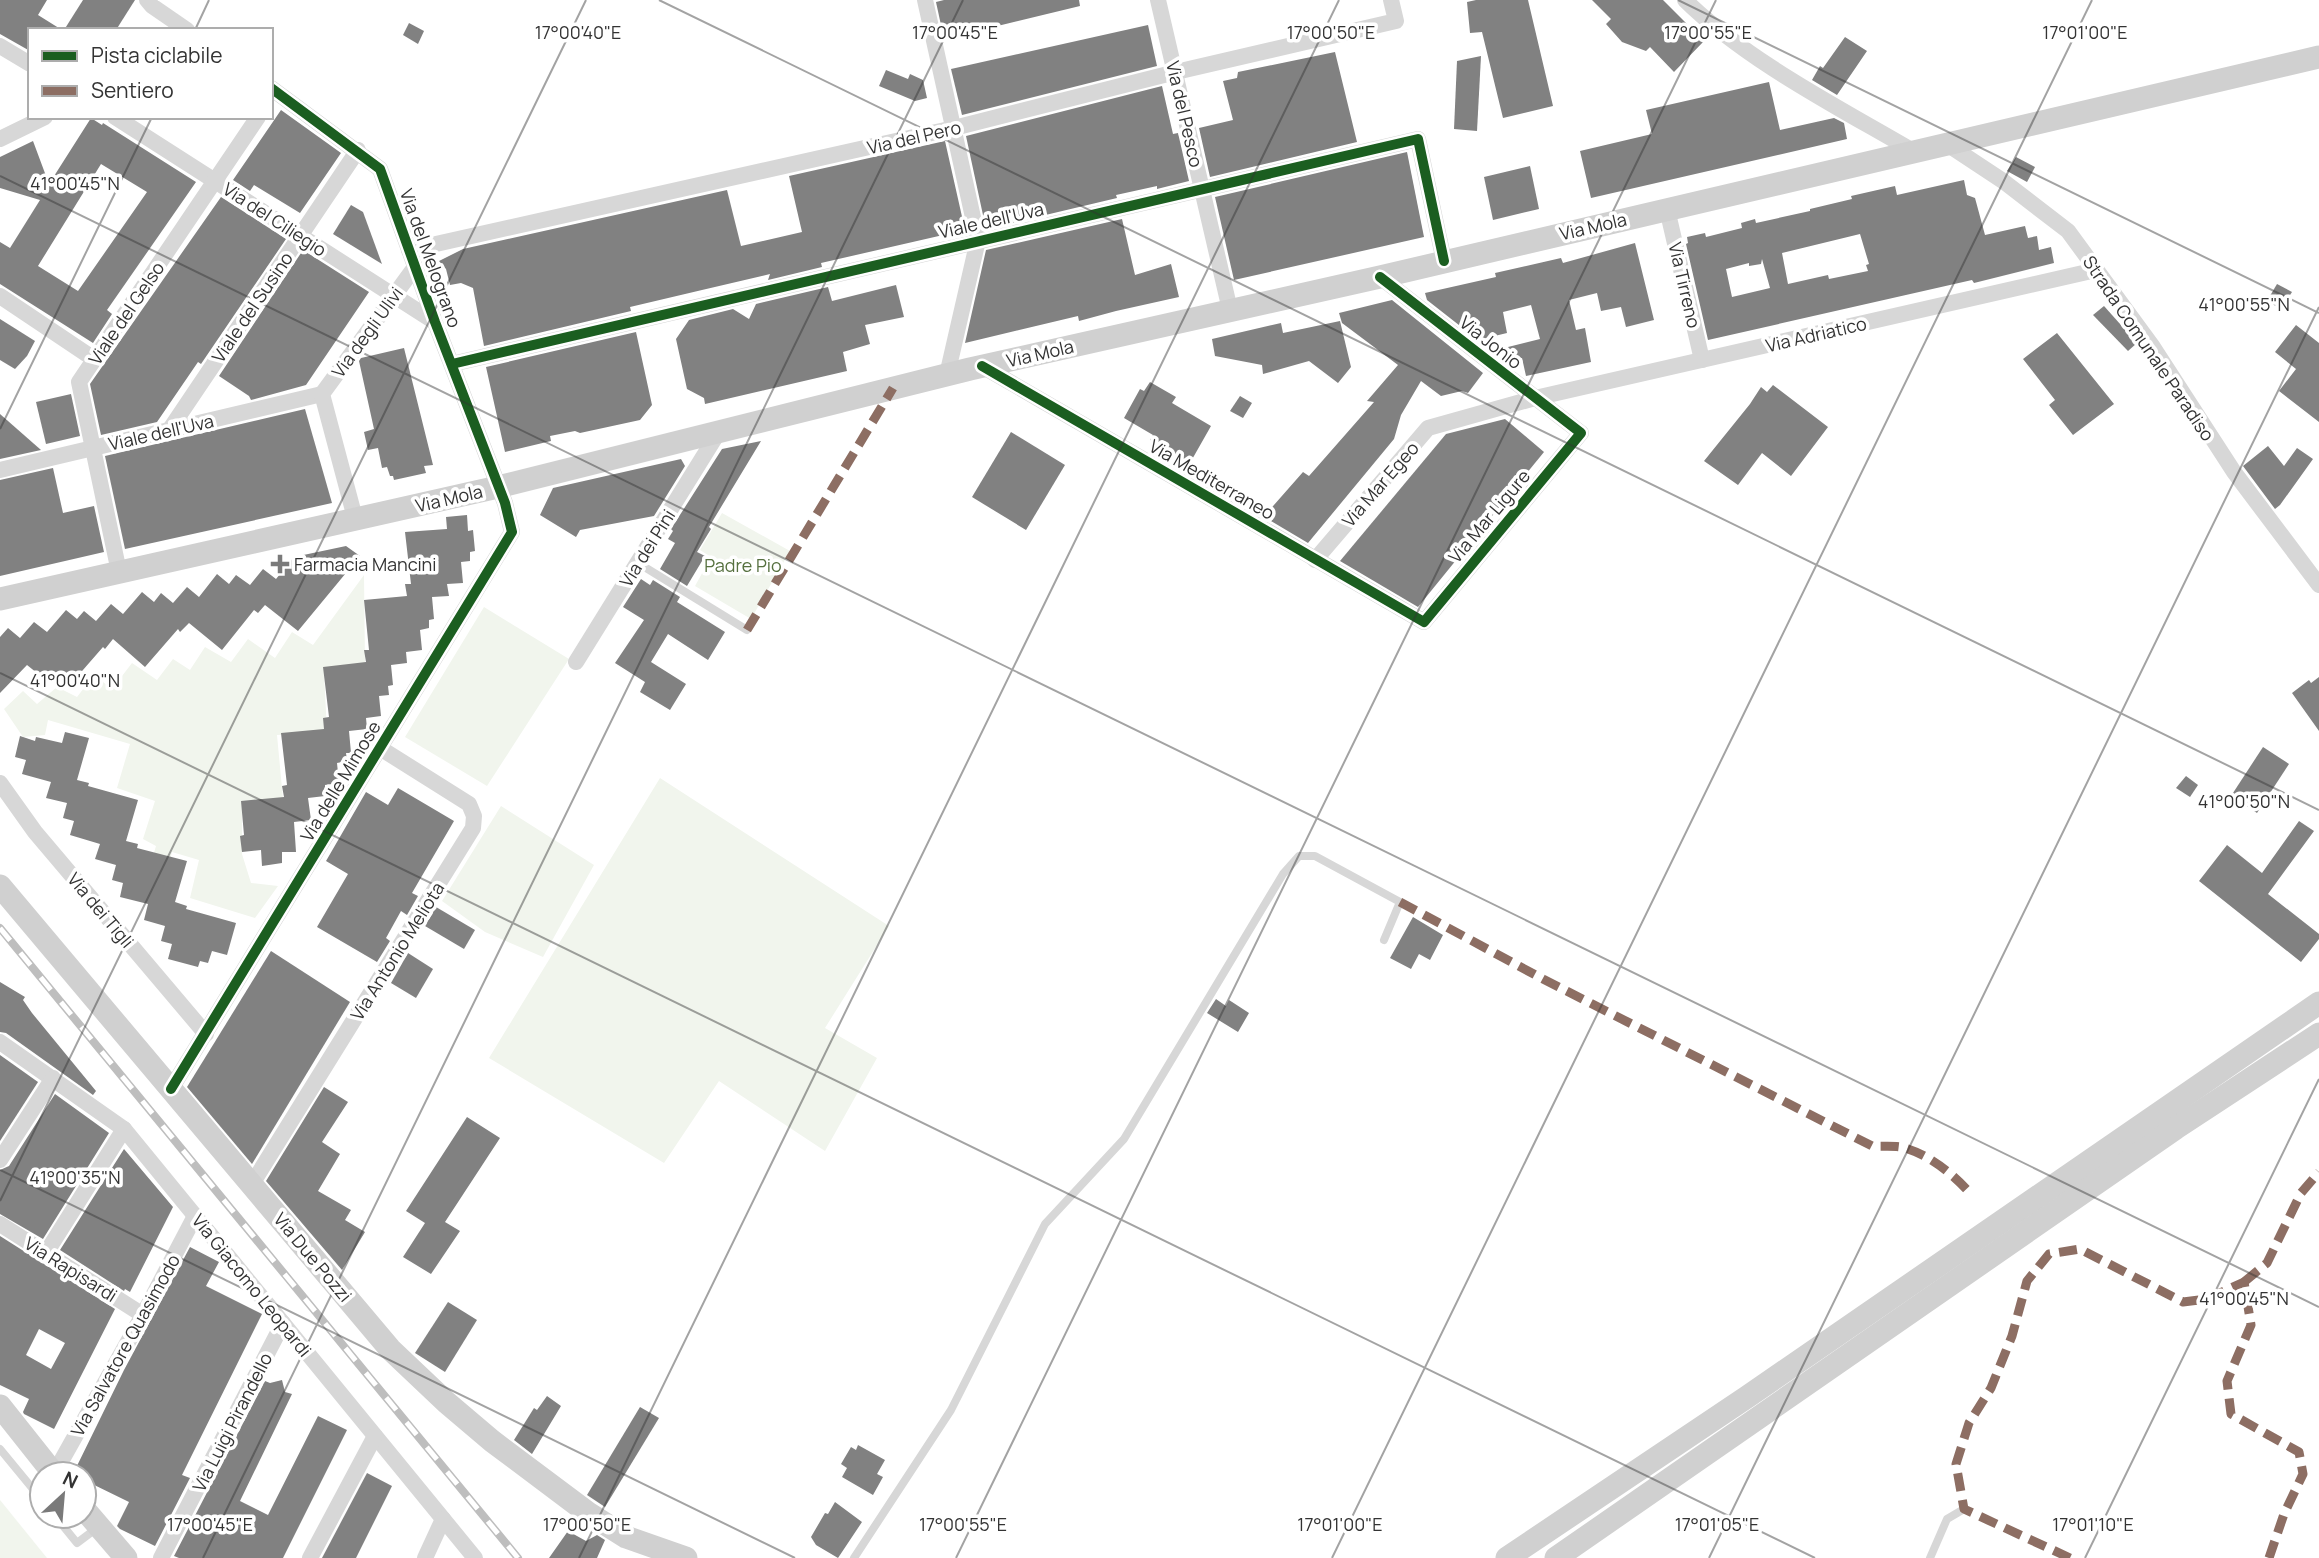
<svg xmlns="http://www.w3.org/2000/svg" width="2319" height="1558" font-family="Manrope,sans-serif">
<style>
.green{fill:#f1f5ed}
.building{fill:#818181;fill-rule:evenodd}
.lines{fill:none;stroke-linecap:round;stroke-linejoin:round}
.lane{stroke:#d7d7d7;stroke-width:8}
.street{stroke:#d7d7d7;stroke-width:16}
.secondary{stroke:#d0d0d0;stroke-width:23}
.rail-casing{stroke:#bebebe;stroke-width:8}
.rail{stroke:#fff;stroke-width:5;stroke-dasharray:16;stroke-linecap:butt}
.quiet{stroke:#8d6e63;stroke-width:9;stroke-dasharray:18 9;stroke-linecap:butt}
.cycleway-casing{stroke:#fff;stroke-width:15}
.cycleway{stroke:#1b5e20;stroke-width:10}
.ticks{fill:none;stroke:#333;stroke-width:2;stroke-opacity:0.45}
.poi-dot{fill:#7a7a7a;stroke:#fff;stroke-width:2.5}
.labels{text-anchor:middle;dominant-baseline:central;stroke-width:7;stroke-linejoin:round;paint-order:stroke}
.street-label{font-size:18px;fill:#333;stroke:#fff}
.poi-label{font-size:18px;fill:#333;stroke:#fff;text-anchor:start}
.park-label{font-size:18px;fill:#56703f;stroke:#fff}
.ticks-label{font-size:18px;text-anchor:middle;fill:#333;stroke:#fff;stroke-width:7;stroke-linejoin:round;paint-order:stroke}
</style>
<rect width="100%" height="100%" fill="#fff"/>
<g class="green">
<path d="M722 513 790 551 751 619 695 586 711 557 700 550Z"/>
<path d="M364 575 365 664 324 672 327 733 277 735 283 799 242 805V854L251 883 278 886 255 918 190 898 199 860 172 852 169 864 153 856 156 846 143 839 155 801 117 788 130 744 48 720 45 735 23 737 4 709 23 691 37 704 57 687 77 697 94 675 112 689 132 663 157 680 173 659 190 670 205 647 231 662 248 639 275 658 292 632 313 645Z"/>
<path d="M484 607 569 659 487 786 405 737Z"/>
<path d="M660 778 889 926 825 1028 877 1058 825 1151 719 1081 664 1163 489 1058Z"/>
<path d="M501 806 594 865 543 957 485 932 442 901Z"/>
<path d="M0 1500 47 1558H0Z"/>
</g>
<g class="building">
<path d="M0 0H47L38 15 62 30H30V51L0 34Z"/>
<path d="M83 0H135L116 30H64Z"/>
<path d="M944 0H1079L1080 6 944 39 936 2Z"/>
<path d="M1476 0H1528L1553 106 1503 118 1482 32 1470 33 1467 2Z"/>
<path d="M1592 0H1663L1704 41 1674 72 1650 47 1646 51 1622 42 1606 24 1611 19Z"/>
<path d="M409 23 424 31 418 44 403 35Z"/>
<path d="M1148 25 1157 66 962 115 951 69Z"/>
<path d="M1845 37 1867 51 1837 95 1812 80 1820 66 1823 68Z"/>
<path d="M1335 52 1357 142 1210 177 1199 128 1233 120 1223 81 1237 78 1238 72Z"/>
<path d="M1481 56 1477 131 1454 129 1457 61Z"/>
<path d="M886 70 908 79 910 74 923 80 927 98 915 101 879 86Z"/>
<path d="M1769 82 1780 130 1834 118 1844 123 1847 139 1591 198 1580 151 1652 134 1646 110Z"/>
<path d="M1162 86 1173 134 1178 133 1189 181 1157 189V186L1116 195 1117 198 986 229 966 136Z"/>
<path d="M281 110 341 153 300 213 254 185 250 191 233 180Z"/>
<path d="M91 118 102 125 103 123 196 182 107 310 112 314 93 343 0 284V242L10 248 40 200 0 188V157L33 141 49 184ZM101 164 147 192 78 291 38 266Z"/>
<path d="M945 141 965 230 821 263 822 267 768 280 770 274 702 290 630 307 631 311 484 346 473 288 461 283 450 285 446 269 439 261 463 249 727 190 741 246 802 232 789 176Z"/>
<path d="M1407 152 1424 237 1234 280 1215 197Z"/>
<path d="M2016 157 2035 167 2027 182 2007 171Z"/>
<path d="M1530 166 1539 209 1493 220 1484 177Z"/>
<path d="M1964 180 1967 195 1975 198 1985 235 2025 226 2028 238 2037 236 2039 250 2051 247 2054 263 1974 283 1972 280 1708 340 1686 244 1688 243 1687 237 1705 233 1706 237 1742 228 1741 223 1755 219 1756 223 1810 211V209L1852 199 1851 196 1895 186 1897 195ZM1860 234 1869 264 1866 265 1868 271 1829 279 1828 275 1788 284 1782 253ZM1762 259 1770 288 1732 297 1726 269 1749 263V266L1761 264Z"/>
<path d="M221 197 286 239 201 364 198 362 157 422 101 435 90 384Z"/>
<path d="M351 205 363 212 382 264 333 234Z"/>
<path d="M1122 219 1135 275 1171 264 1179 297 1116 311 1079 321 1078 316 965 343 986 250Z"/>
<path d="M1635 243 1654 320 1626 327 1621 307 1601 311 1597 293 1569 300 1576 330 1585 328 1591 362 1526 376 1522 358 1506 361 1492 351 1540 339 1531 305 1503 312 1507 333 1478 340 1427 300 1425 293 1496 277 1495 273 1561 258 1563 263Z"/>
<path d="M303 250 369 292 306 385 251 400 249 396 219 376Z"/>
<path d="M2277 284 2292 292 2281 309 2267 301Z"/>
<path d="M896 285 904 317 865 325 870 344 843 352 847 371 705 404 704 398 687 389 676 339 689 320 733 309 749 319 756 304 828 287 832 301Z"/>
<path d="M1392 300 1483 373 1468 393 1462 391 1441 396 1421 381 1401 415 1394 439 1308 543 1271 521 1273 519 1267 513 1303 472 1309 476 1374 402 1367 401 1398 365 1342 323 1339 313Z"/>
<path d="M2104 306 2137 343 2128 351 2093 315Z"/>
<path d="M0 319 35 341 27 356 15 369 0 360Z"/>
<path d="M1340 321 1351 367 1338 383 1309 361 1263 374 1262 365 1215 356 1212 339 1281 323 1283 333Z"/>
<path d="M2296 325 2319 343V422L2279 391 2296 369 2275 352Z"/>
<path d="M636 332 652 405 640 420 580 433 575 431 550 436 551 441 505 452 486 367Z"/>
<path d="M2057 333 2114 404 2073 435 2049 405 2055 400 2023 359Z"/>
<path d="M404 348 433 465 424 466 426 473 394 480 393 476H390L387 467 382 468 378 448 368 450 364 432 374 429 359 361 361 358Z"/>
<path d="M1150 382 1176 397 1172 403 1211 426 1190 463 1150 440 1153 435 1124 418 1140 389 1144 391Z"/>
<path d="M1773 385 1828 427 1791 476 1762 453 1738 485 1704 461 1750 404 1761 387 1767 392Z"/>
<path d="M71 394 80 436 46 444 36 402Z"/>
<path d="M1240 396 1252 403 1243 418 1230 411Z"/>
<path d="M305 409 332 503 125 549 105 456Z"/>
<path d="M0 414 41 450 0 459Z"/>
<path d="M1505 419 1544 452 1418 607 1340 561 1446 434Z"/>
<path d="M1011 432 1065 465 1026 530 972 497Z"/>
<path d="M761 441 709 527 711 529 697 552 705 556 687 586 660 569 675 543 668 539 673 531 671 529 722 449Z"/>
<path d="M2268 446 2284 466 2297 448 2313 459 2280 505 2275 509 2243 466Z"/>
<path d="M681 459 685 466 654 516 580 530 576 537 540 515 553 488Z"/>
<path d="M53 468 63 513 94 506 104 552 0 576V480Z"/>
<path d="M467 515 468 531 473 530 475 551 470 552V561L461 562 463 583 447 584 449 596 432 597 434 619 429 620V628L420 630 422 650 406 652 407 663 391 665 393 685 388 686 389 695 379 696 381 716 366 718 367 729 349 731 351 753H346L347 761 337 763 339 783 325 785V796L308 798 311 820 294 822 296 852H282V863L262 866 261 850 242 852 240 836 244 835 241 801 284 797 282 786 287 785 281 733 324 729 323 718 329 717 323 667 366 662 364 650H369L364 600 407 596 405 584H411L405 532 447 529 446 517Z"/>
<path d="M346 546 360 556 298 631 265 605 258 613 254 610 222 650 189 623 180 632 178 629 145 667 113 639 105 649 103 647 69 686 54 673 47 681 27 665 0 693V637L8 628 20 638 34 622 47 632 66 610 77 619 84 611 96 621 111 604 123 614 142 592 154 602 161 593 173 603 187 587 199 597 217 574 229 584 236 575 250 585 263 569 276 579 294 557Z"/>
<path d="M641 579 650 585 653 580 680 597 677 602 725 632 708 660 668 634 651 662 686 684 670 710 640 692 645 682 615 663 644 620 623 607Z"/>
<path d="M2319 677V731L2292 693 2309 680 2311 683Z"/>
<path d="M65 732 89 738 77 780 89 783 88 786 138 800 126 841 138 844 137 848 187 861 175 902 187 906 186 909 236 923 227 955 212 951 208 963 200 961 198 967 168 959 172 944 161 941 165 926 144 920 148 904 120 897 123 883 112 880 116 865 95 859 100 844 70 835 74 821 63 818 67 803 46 798 51 782 22 774 26 760 15 757 20 736 35 741 36 737 62 743Z"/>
<path d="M2263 747 2289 764 2257 813 2231 796Z"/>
<path d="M2186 776 2198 785 2190 797 2176 788Z"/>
<path d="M398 788 454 821 412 893 418 896 407 915 401 911 386 938 390 941 377 962 317 927 348 874 326 861 366 792 388 805Z"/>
<path d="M2299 821 2314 831 2268 894 2319 934V939L2301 962 2199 881 2227 845 2262 873Z"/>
<path d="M436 907 475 930 464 949 425 926Z"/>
<path d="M1413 917 1443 935 1430 960 1419 954 1411 969 1390 958Z"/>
<path d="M271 951 350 1002 252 1164 187 1087Z"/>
<path d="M408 953 433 969 416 998 391 983Z"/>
<path d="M0 982 25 997 23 1000 32 1013 96 1091 93 1095 6 1033 0 1032Z"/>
<path d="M1216 999 1226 1006 1229 1000 1249 1013 1238 1032 1207 1013Z"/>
<path d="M0 1055 38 1082 0 1141Z"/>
<path d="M324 1087 348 1102 322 1142 340 1154 318 1191 351 1210 345 1220 365 1232 342 1270 266 1181Z"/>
<path d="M55 1094 109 1133 43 1239 0 1214V1170L9 1166Z"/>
<path d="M467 1117 500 1138 445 1222 460 1231 431 1274 403 1257 425 1223 406 1211Z"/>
<path d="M124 1149 173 1207 130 1292 125 1289 124 1291 60 1250Z"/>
<path d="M0 1236 115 1309 54 1429 24 1414 23 1412 29 1399 0 1385ZM39 1329 65 1343 51 1369 26 1355Z"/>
<path d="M190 1247 219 1262 206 1286 262 1314 182 1475 190 1478 155 1546 120 1529 117 1526 129 1502 84 1480V1474H73L124 1370Z"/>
<path d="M448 1302 477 1320 445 1372 415 1353Z"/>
<path d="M282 1380 285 1392 292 1394 240 1501 268 1515 318 1416 347 1430 283 1558H179L174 1556 265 1381 270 1383Z"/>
<path d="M547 1396 561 1406 532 1454 514 1440 534 1408 537 1410Z"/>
<path d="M640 1407 659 1418 605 1507 587 1495Z"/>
<path d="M858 1445 885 1460 877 1474 883 1477 873 1495 842 1477 847 1468 841 1464 851 1447 856 1450Z"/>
<path d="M367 1473 392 1486 356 1558H322Z"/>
<path d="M835 1502 862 1522 838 1558 816 1545 811 1537 825 1513 828 1514Z"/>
<path d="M568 1531 586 1541 597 1535 605 1540 597 1558H549Z"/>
</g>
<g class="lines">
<g class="lane">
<path d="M638 563 747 630"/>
<path d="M0 1449 42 1500"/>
<path d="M33 1490 42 1483"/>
<path d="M55 1516 77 1543 97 1528"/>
<path d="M854 1558 951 1410 1045 1224 1124 1139 1283 874 1299 856H1315L1400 902 1384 940"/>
<path d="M1930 1558 1947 1519 1964 1509"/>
</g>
<g class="street">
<path d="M147 0 152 6 187 30"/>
<path d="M925 0 978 240 947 375"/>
<path d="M1158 0 1230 310"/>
<path d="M1685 0C1747 61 1838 107 1913 151"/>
<path d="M0 46 30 64"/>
<path d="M115 117 435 322"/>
<path d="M0 139 45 117"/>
<path d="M1947 144 2003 181 2068 231 2153 347 2234 472 2319 585"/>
<path d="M1667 209 1702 360"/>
<path d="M409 250 954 128 1176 72 1396 21 1391 0"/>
<path d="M0 296 94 359"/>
<path d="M452 364 1418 139 1444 261"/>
<path d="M982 366 1424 622 1581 433 1380 277"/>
<path d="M170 429 358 150"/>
<path d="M0 470 322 394"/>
<path d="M355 518 322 394 415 267"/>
<path d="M1315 560 1428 428 1535 398 2096 270"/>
<path d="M119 572 79 382 258 117"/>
<path d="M576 662 718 433"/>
<path d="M0 783 35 832 206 1034"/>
<path d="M0 1042 124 1129 475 1558"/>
<path d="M171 1089 512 532 505 503 435 322 380 169 271 88"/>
<path d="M0 1160 53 1078"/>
<path d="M252 1184 473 828 474 816 469 804 380 748"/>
<path d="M0 1224 143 1315"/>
<path d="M46 1253 124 1129"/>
<path d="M54 1474 143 1315 195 1216"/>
<path d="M161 1558 283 1323"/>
<path d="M310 1558 375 1436"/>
<path d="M425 1558 443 1519"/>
</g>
<g class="secondary">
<path d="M0 599 498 487 970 369 1380 277 2319 57"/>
<path d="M0 886 390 1349 446 1402 492 1441 588 1513 626 1537 686 1558"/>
<path d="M0 1406 54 1474"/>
<path d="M84 1509 126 1558"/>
<path d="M1507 1558 1747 1397 2319 1003"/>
<path d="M1556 1558 2176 1128 2319 1034"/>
</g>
<g class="rail-casing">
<path id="rail" d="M0 928 518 1558"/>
</g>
<use href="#rail" class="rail"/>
<g class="quiet">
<path d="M747 630 893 388"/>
<path d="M1400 902 1543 979 1872 1146C1882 1147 1896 1145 1905 1148 1929 1155 1953 1174 1969 1192"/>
<path d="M2244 1282 2267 1263 2301 1193 2319 1172"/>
<path d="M2070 1558 1964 1509 1956 1464 1969 1423 1991 1388 2012 1336 2027 1281 2049 1254 2080 1249 2183 1302 2207 1299 2244 1282 2251 1325 2227 1381 2231 1414 2299 1452 2303 1474 2284 1514 2269 1558"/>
</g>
<g class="cycleway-casing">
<g id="cycleway">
<path d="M452 364 1418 139 1444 261"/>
<path d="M982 366 1424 622 1581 433 1380 277"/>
<path d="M171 1089 512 532 505 503 435 322 380 169 271 88"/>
</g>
</g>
<use href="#cycleway" class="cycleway"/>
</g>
<path class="ticks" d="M659 0 2319 810M1678 0 2319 313M195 30 209 0M0 176 2319 1307M0 429 152 117M0 673 1815 1558M0 1170 795 1558M0 1201 586 0M203 1558 963 0M579 1558 1339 0M956 1558 1716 0M1332 1558 2092 0M1709 1558 2319 307M2085 1558 2319 1079"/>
<path class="poi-dot" d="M276.5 553.5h7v7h7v7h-7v7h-7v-7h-7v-7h7z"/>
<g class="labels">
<g class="street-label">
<text transform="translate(1185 114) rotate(77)">Via del Pesco</text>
<text transform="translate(914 137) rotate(-13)">Via del Pero</text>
<text transform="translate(275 219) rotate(33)">Via del Ciliegio</text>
<text transform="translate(991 220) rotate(-13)">Viale dell'Uva</text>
<text transform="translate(1593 226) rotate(-13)">Via Mola</text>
<text transform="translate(431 258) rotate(70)">Via del Melograno</text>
<text transform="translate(1685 285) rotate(77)">Via Tirreno</text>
<text transform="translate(252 307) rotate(-56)">Viale del Susino</text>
<text transform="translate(126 313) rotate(-56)">Viale del Gelso</text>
<text transform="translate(367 332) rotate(-54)">Via degli Ulivi</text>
<text transform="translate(1816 334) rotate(-13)">Via Adriatico</text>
<text transform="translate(1491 342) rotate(38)">Via Jonio</text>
<text transform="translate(2149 348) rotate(56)">Strada Comunale Paradiso</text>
<text transform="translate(1040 353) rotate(-13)">Via Mola</text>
<text transform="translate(161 432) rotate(-13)">Viale dell'Uva</text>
<text transform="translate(1212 479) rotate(30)">Via Mediterraneo</text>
<text transform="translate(1380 484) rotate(-49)">Via Mar Egeo</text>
<text transform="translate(449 498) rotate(-13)">Via Mola</text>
<text transform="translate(1489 516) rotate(-50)">Via Mar Ligure</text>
<text transform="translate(647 548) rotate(-58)">Via dei Pini</text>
<text transform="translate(340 781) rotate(-59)">Via delle Mimose</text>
<text transform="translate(101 910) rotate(50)">Via dei Tigli</text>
<text transform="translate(397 951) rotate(-58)">Via Antonio Meliota</text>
<text transform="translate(313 1257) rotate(50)">Via Due Pozzi</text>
<text transform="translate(71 1269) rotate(32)">Via Rapisardi</text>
<text transform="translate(252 1285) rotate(51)">Via Giacomo Leopardi</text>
<text transform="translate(125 1345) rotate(-61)">Via Salvatore Quasimodo</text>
<text transform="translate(232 1422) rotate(-63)">Via Luigi Pirandello</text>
</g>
<g class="poi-label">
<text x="294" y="564">Farmacia Mancini</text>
</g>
<g class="park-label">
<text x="743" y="565">Padre Pio</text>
</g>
</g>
<g class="ticks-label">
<text x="578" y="39">17°00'40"E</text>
<text x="955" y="39">17°00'45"E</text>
<text x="1331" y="39">17°00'50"E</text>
<text x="1708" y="39">17°00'55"E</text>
<text x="2085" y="39">17°01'00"E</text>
<text x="75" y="190">41°00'45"N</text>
<text x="2244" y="311">41°00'55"N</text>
<text x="75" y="687">41°00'40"N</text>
<text x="2244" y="808">41°00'50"N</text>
<text x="75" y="1184">41°00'35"N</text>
<text x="2244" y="1305">41°00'45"N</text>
<text x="210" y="1531">17°00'45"E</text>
<text x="587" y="1531">17°00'50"E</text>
<text x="963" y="1531">17°00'55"E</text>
<text x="1340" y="1531">17°01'00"E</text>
<text x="1717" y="1531">17°01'05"E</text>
<text x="2093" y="1531">17°01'10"E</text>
</g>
<rect x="28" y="28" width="245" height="91" fill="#ffffff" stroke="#adadad" stroke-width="2"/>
<rect x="42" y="51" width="35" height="10" fill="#1b5e20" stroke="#adadad" stroke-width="2"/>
<text x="91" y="63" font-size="21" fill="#333333">Pista ciclabile</text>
<rect x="42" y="86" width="35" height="10" fill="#8d6e63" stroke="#adadad" stroke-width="2"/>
<text x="91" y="98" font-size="21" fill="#333333">Sentiero</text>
<g transform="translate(63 1495) rotate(26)"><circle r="33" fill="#ffffff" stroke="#adadad" stroke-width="2"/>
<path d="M0-5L12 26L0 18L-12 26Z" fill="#7a7a7a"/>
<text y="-10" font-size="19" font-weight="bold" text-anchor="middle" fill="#333333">N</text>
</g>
</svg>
